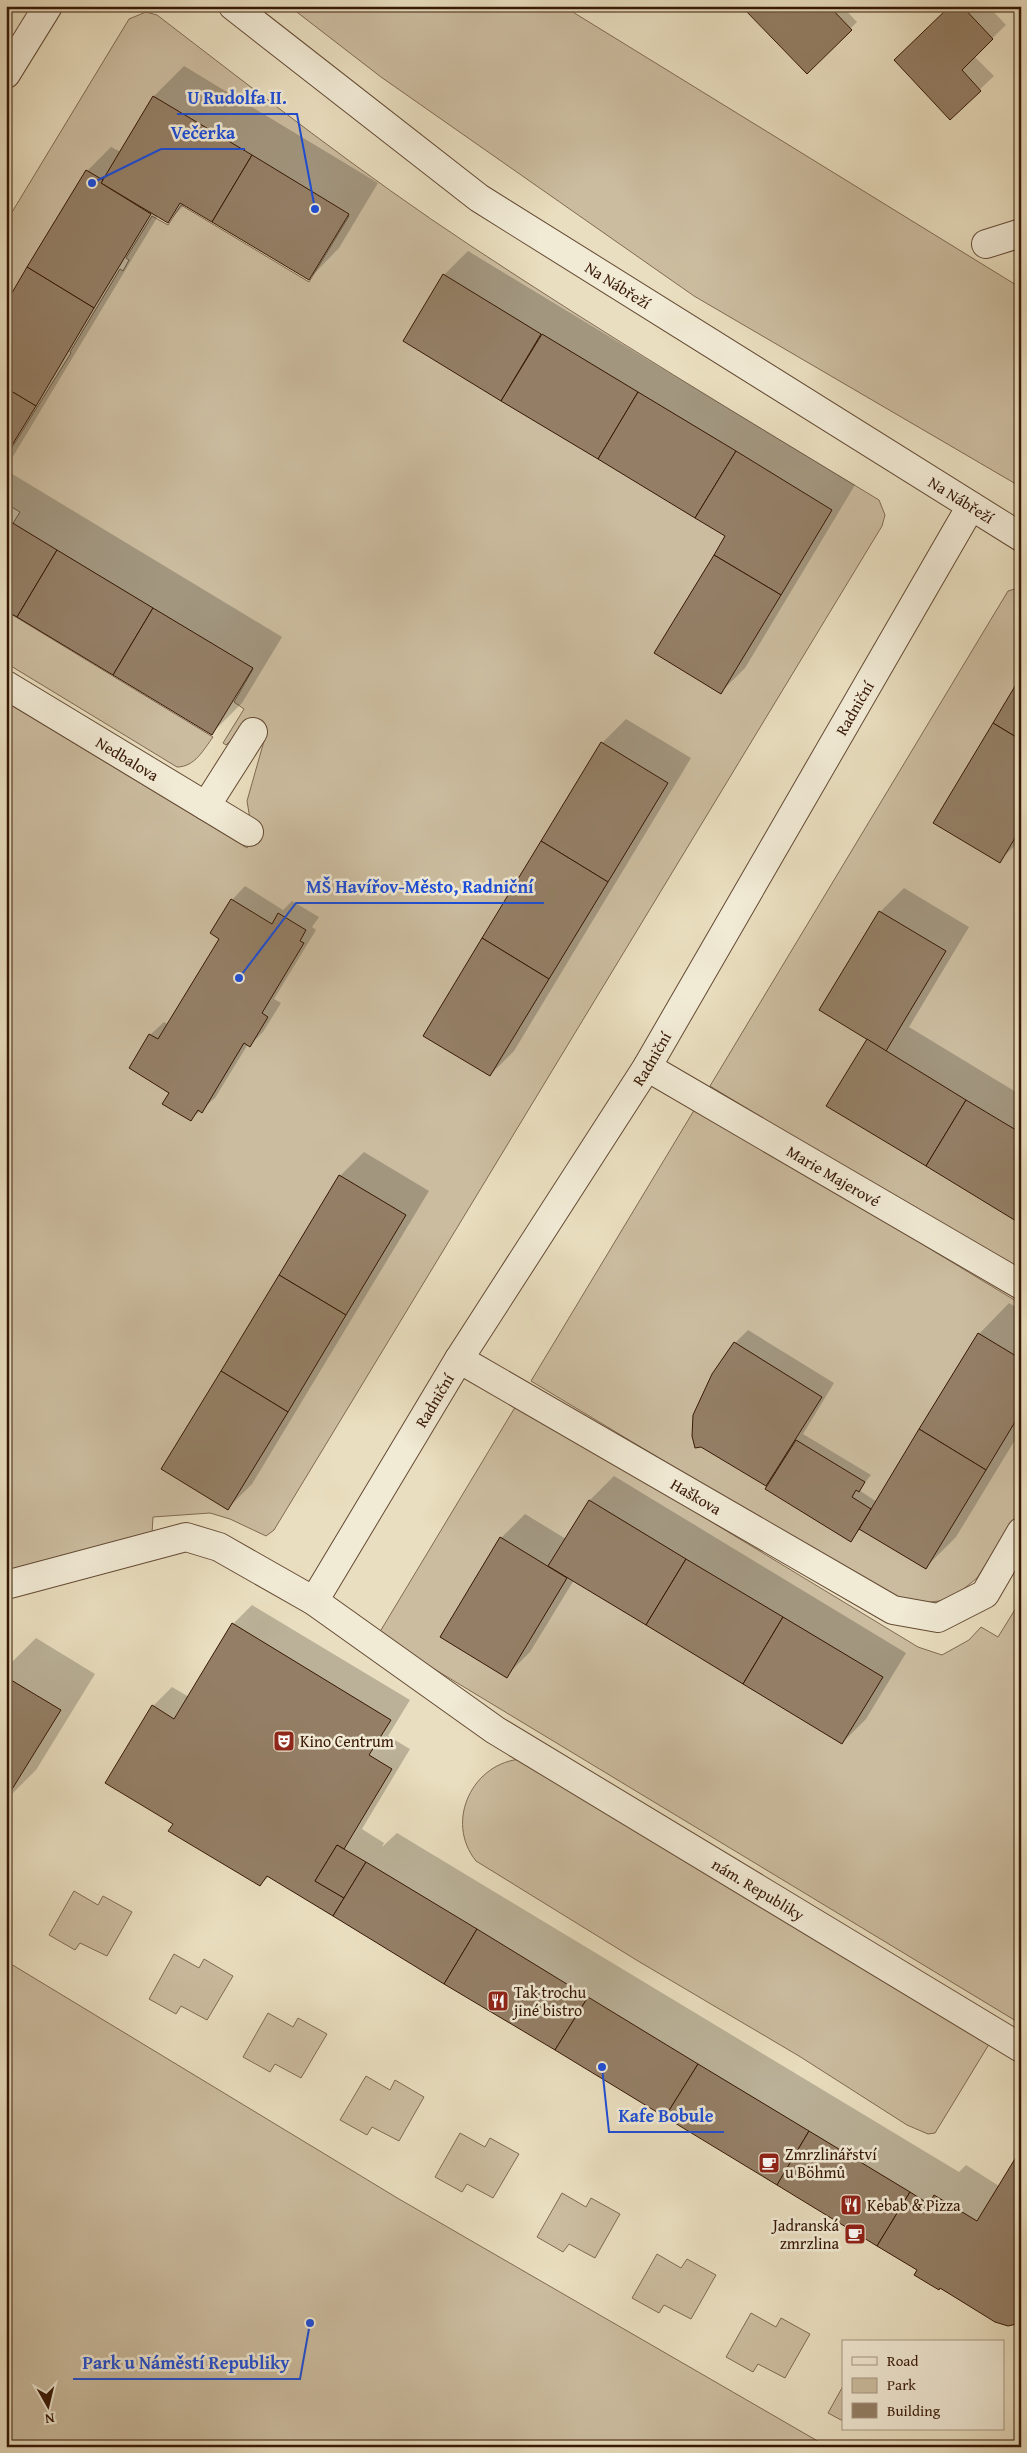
<svg xmlns="http://www.w3.org/2000/svg" width="1027" height="2453" font-family="'Gentium Book Plus',serif">
<style>
.green{fill:#cbbc9f;stroke:#816a52}
.shadow{fill:#0003}
.building{fill:#947f66;stroke:#371805}
.lines{fill:none;stroke-linecap:round;stroke-linejoin:round}
.minor-casing{stroke:#644a34;stroke-width:30}
.minor{stroke:#f1ead5;stroke-width:28}
.labels{text-anchor:middle;dominant-baseline:central;stroke-width:5;stroke-linejoin:round;paint-order:stroke}
.street-label{font-size:16px;fill:#371805;stroke:#f1ead5}
.poi-label{font-size:16px;fill:#371805;stroke:#f1ead5;text-anchor:start}
.leader{fill:none;stroke:#1d4ed8;stroke-width:2}
.callout-dot{fill:#1d4ed8;stroke:#f1ead5;stroke-width:2}
.callout-label{font-size:18px;text-anchor:middle;font-weight:bold;fill:#1d4ed8;stroke:#f1ead5;stroke-width:5;stroke-linejoin:round;paint-order:stroke}
</style>
<rect width="100%" height="100%" fill="#e9debf"/>
<filter id="stains"><feTurbulence type="fractalNoise" baseFrequency=".004" numOctaves="4"/><feColorMatrix values="0 0 0 0 .2 0 0 0 0 .09 0 0 0 0 .02 0 0 0 .5 -.17"/></filter>
<radialGradient id="worn" r=".72"><stop offset=".6" stop-color="#630" stop-opacity="0"/><stop offset="1" stop-color="#630" stop-opacity=".3"/></radialGradient>
<g class="green">
<path d="M289 6H563L1021 288V487L694 296 381 77Z"/>
<path d="M146 12 157 15C260 94 362 174 471 246 604 334 742 417 879 500L885 515 882 526 274 1530 266 1536 230 1519 210 1513 153 1517 152 1534 6 1573V702L247 848 259 830 250 819 247 801 266 734 248 724 226 745 223 743 244 709 234 702 253 669 12 525 20 512 10 506 6 512V457L71 353 70 352 120 269 123 271 129 260 126 258 152 216 168 225 181 205 309 282 349 216 322 199 103 182 87 172 6 305V222L129 19Z"/>
<path d="M1021 587V1275L710 1086 1008 591Z"/>
<path d="M6 611 213 737C204 749 195 767 177 767L6 663Z"/>
<path d="M696 1107 1021 1304V1509L977 1578 955 1596 939 1601 916 1604 882 1592 531 1381Z"/>
<path d="M517 1404 918 1647 942 1655 969 1640 981 1627 998 1637 1021 1600V2024L378 1635Z"/>
<path d="M522 1759 991 2041 935 2133 928 2134 907 2125 799 2056 638 1961 476 1861C444 1821 473 1762 522 1759Z"/>
<path d="M74 1891 98 1905 103 1896 132 1912 107 1956 80 1943 75 1950 49 1935Z"/>
<path d="M174 1954 199 1968 204 1959 233 1976 207 2020 181 2006 176 2014 149 1999Z"/>
<path d="M6 1961 399 2199 828 2447H6Z"/>
<path d="M268 2013 293 2027 298 2018 327 2034 301 2078 275 2064 270 2072 243 2057Z"/>
<path d="M366 2076 390 2090 395 2080 424 2097 399 2141 372 2127 367 2135 340 2120Z"/>
<path d="M460 2133 485 2147 490 2138 519 2154 493 2198 467 2184 462 2192 435 2177Z"/>
<path d="M562 2193 586 2207 591 2198 620 2214 595 2258 569 2244 563 2252 537 2237Z"/>
<path d="M657 2254 681 2268 687 2259 716 2275 691 2319 664 2305 659 2313 632 2298Z"/>
<path d="M751 2313 776 2327 781 2318 810 2334 785 2378 758 2364 753 2372 726 2357Z"/>
<path d="M843 2386V2421L828 2413Z"/>
</g>
<g class="shadow">
<path d="M751 6H842L857 22 807 72Z"/>
<path d="M951 6H988L1006 25 974 56 994 76 950 118Z"/>
<path d="M184 66 378 183 339 248 309 279 185 204 168 222 158 216 6 468V305L87 171 111 147 121 152 154 96Z"/>
<path d="M468 251 855 485 745 668 721 692 727 535 404 341 444 275Z"/>
<path d="M9 472 282 637 242 703 212 733 6 609V473Z"/>
<path d="M1021 679V840L999 861Z"/>
<path d="M626 719 691 758 514 1051 490 1075 425 1035 602 743Z"/>
<path d="M245 886 283 910 292 901 319 917 312 927 316 930 274 999 281 1003 263 1032 250 1045 248 1044 215 1098 191 1119 170 1092 150 1035 164 1022 169 1025 221 939 232 900Z"/>
<path d="M904 888 969 927 909 1027 1021 1095V1222L869 1039 821 1010 880 912Z"/>
<path d="M364 1152 429 1191 252 1484 228 1508 340 1176Z"/>
<path d="M1009 1303 1021 1310V1430L956 1537 925 1568 861 1528 851 1540 772 1479 766 1485 735 1343 748 1330 834 1383 803 1434 871 1475 859 1490 877 1502 979 1334Z"/>
<path d="M614 1476 906 1653 866 1719 842 1743 574 1580 530 1652 506 1676 501 1538 525 1514 566 1539 590 1500Z"/>
<path d="M252 1605 410 1700 388 1736 410 1749 362 1829 384 1843 382 1847 397 1833 959 2172 966 2165 999 2186 1002 2323 915 2275 919 2269 269 1876 260 1885 174 1823 153 1706 172 1687 189 1697 233 1624Z"/>
<path d="M36 1638 95 1674 36 1770 6 1800V1668Z"/>
</g>
<g class="building">
<path d="M749 6H829L852 30 807 74 745 10Z"/>
<path d="M950 6H962L993 39 962 70 981 91 950 120 894 60Z"/>
<path d="M153 96 252 155 212 222 180 203 168 223 101 183Z"/>
<path d="M252 155 349 214 309 280 212 222Z"/>
<path d="M86 170 103 180 101 183 151 214 94 308 27 267Z"/>
<path d="M27 267 94 308 36 406 6 388V303Z"/>
<path d="M443 274 541 334 501 401 403 341Z"/>
<path d="M542 334 638 392 598 459 501 401Z"/>
<path d="M6 388 36 406 6 455Z"/>
<path d="M638 392 736 451 695 518 598 459Z"/>
<path d="M736 451 832 510 781 595 714 555 725 536 695 518Z"/>
<path d="M6 519 57 550 17 617 6 611Z"/>
<path d="M57 550 153 608 113 675 17 617Z"/>
<path d="M714 555 781 595 721 694 654 653Z"/>
<path d="M153 608 253 668 212 735 113 675Z"/>
<path d="M1021 676V740L993 723Z"/>
<path d="M993 723 1021 740V828L1000 863 933 823Z"/>
<path d="M601 742 668 783 608 882 541 841Z"/>
<path d="M541 841 608 882 549 979 482 938Z"/>
<path d="M231 899 272 924 278 913 306 930 300 941 304 943 262 1013 268 1017 250 1047 244 1043 202 1113 198 1110 191 1121 162 1104 169 1093 129 1068 149 1034 158 1039 219 939 210 933Z"/>
<path d="M879 911 946 951 886 1051 819 1010Z"/>
<path d="M482 938 549 979 490 1076 423 1036Z"/>
<path d="M867 1039 966 1100 926 1166 826 1106Z"/>
<path d="M966 1100 1021 1133V1224L926 1166Z"/>
<path d="M339 1175 406 1215 346 1315 279 1275Z"/>
<path d="M279 1275 346 1315 288 1412 221 1371Z"/>
<path d="M978 1333 1021 1359V1412L986 1470 919 1429Z"/>
<path d="M734 1342 822 1397 766 1486 701 1447 695 1448 692 1436 693 1415 712 1374Z"/>
<path d="M221 1371 288 1412 228 1510 161 1469Z"/>
<path d="M919 1429 986 1470 926 1569 859 1529Z"/>
<path d="M796 1440 865 1482 859 1492 856 1490 852 1497 871 1509 851 1542 765 1489Z"/>
<path d="M589 1500 686 1559 646 1625 548 1566Z"/>
<path d="M500 1537 567 1578 507 1678 440 1637Z"/>
<path d="M686 1559 783 1617 743 1684 646 1625Z"/>
<path d="M783 1617 883 1677 842 1744 743 1684Z"/>
<path d="M232 1623 391 1720 369 1755 392 1769 344 1849 337 1845 315 1881 344 1898 333 1916 267 1876 260 1886 168 1831 173 1824 105 1783 152 1705 174 1719Z"/>
<path d="M6 1677 61 1710 6 1799Z"/>
<path d="M337 1845 366 1862 344 1898 315 1881Z"/>
<path d="M366 1862 477 1929 444 1984 333 1916Z"/>
<path d="M477 1929 588 1997 555 2050 444 1984Z"/>
<path d="M588 1997 698 2064 665 2117 555 2050Z"/>
<path d="M698 2064 809 2131 777 2185 665 2117Z"/>
<path d="M809 2131 910 2192 877 2246 777 2185Z"/>
<path d="M1021 2149V2323L1008 2326 995 2322 940 2288 939 2290 914 2275 917 2270 877 2246 910 2192 929 2204 934 2195 977 2221Z"/>
</g>
<g class="lines">
<g class="minor-casing">
<g id="minor">
<path id="s1" d="M233 6 479 198 1021 537"/>
<path d="M6 74 48 6"/>
<path d="M986 244 1021 233"/>
<path id="s2" d="M6 685 249 832"/>
<path d="M206 806 253 732"/>
<path id="s3" d="M647 1067 1021 1285"/>
<path id="s4" d="M459 1359 893 1610 938 1618 985 1594 1021 1532"/>
<path id="s5" d="M6 1585 186 1537 219 1547 314 1601 495 1730 1021 2048"/>
<path id="s6" d="M314 1601 459 1359 647 1067 971 506"/>
</g>
</g>
<use href="#minor" class="minor"/>
</g>
<defs>
<g id="theatre-square" transform="scale(1.125)"><rect x="-9" y="-9" width="18" height="18" rx="4" fill="#8f2418" stroke="#f1ead5"/><path d="M-5-5.5Q0-4 5-5.5V0Q5 5 0 6Q-5 5-5 0ZM-3.3-2.5H-1v1.5H-3.3ZM1-2.5H3.3v1.5H1ZM-2.8 1Q0 5.5 2.8 1Z" fill="#fff"/></g>
<g id="restaurant-square" transform="scale(1.125)"><rect x="-9" y="-9" width="18" height="18" rx="4" fill="#8f2418" stroke="#f1ead5"/><path d="M-5-6h1v4h1v-4h1v4h1v-4h1v5L-1.5 .5V6h-2V.5L-5-1ZM5-6V6H3V1.5H1.5Q1.5-4 5-6Z" fill="#fff"/></g>
<g id="cafe-square" transform="scale(1.125)"><rect x="-9" y="-9" width="18" height="18" rx="4" fill="#8f2418" stroke="#f1ead5"/><path d="M-5.5-4.5H6V0H3Q3 3.5 0 3.5H-2.5Q-5.5 3.5-5.5 0ZM3-3.2v2h1.7v-2ZM-6 4.5H4V6H-6Z" fill="#fff"/></g>
</defs>
<g fill-rule="evenodd">
<use href="#theatre-square" x="284" y="1741"/>
<use href="#restaurant-square" x="498" y="2001"/>
<use href="#cafe-square" x="769" y="2163"/>
<use href="#restaurant-square" x="851" y="2205"/>
<use href="#cafe-square" x="855" y="2234"/>
</g>
<g class="labels">
<g class="street-label">
<text stroke="none"><textPath href="#s1" startOffset="476">Na Nábřeží</textPath></text>
<text stroke="none"><textPath href="#s1" startOffset="881">Na Nábřeží</textPath></text>
<text stroke="none"><textPath href="#s6" startOffset="1044">Radniční</textPath></text>
<text stroke="none"><textPath href="#s2" startOffset="142">Nedbalova</textPath></text>
<text stroke="none"><textPath href="#s6" startOffset="639">Radniční</textPath></text>
<text stroke="none"><textPath href="#s3" startOffset="216">Marie Majerové</textPath></text>
<text stroke="none"><textPath href="#s6" startOffset="234">Radniční</textPath></text>
<text stroke="none"><textPath href="#s4" startOffset="274">Haškova</textPath></text>
<text stroke="none"><textPath href="#s5" startOffset="860">nám. Republiky</textPath></text>
</g>
<g class="poi-label">
<text x="300" y="1741">Kino Centrum</text>
<text x="514" y="1992">Tak trochu<tspan x="514" dy="18">jiné bistro</tspan></text>
<text x="785" y="2154">Zmrzlinářství<tspan x="785" dy="18">u Böhmů</tspan></text>
<text x="867" y="2205">Kebab &amp; Pizza</text>
<text x="839" y="2225" text-anchor="end">Jadranská<tspan x="839" dy="18">zmrzlina</tspan></text>
</g>
</g>
<path class="leader" d="M315 209L297 114H177M92 183L161 149H245M239 978L296 903H544M602 2067L609 2132H724M310 2323L300 2379H73"/>
<g class="callout-dot">
<circle cx="315" cy="209" r="5"/>
<circle cx="92" cy="183" r="5"/>
<circle cx="239" cy="978" r="5"/>
<circle cx="602" cy="2067" r="5"/>
<circle cx="310" cy="2323" r="5"/>
</g>
<g class="callout-label">
<text x="237" y="104">U Rudolfa II.</text>
<text x="203" y="139">Večerka</text>
<text x="420" y="893">MŠ Havířov-Město, Radniční</text>
<text x="666" y="2122">Kafe Bobule</text>
<text x="186" y="2369">Park u Náměstí Republiky</text>
</g>
<rect width="1027" height="2453" fill="none" stroke="#e9debf" stroke-width="25"/>
<rect x="8" y="8" width="1012" height="2438" fill="none" stroke="#371805" stroke-width="2.5"/>
<rect x="12" y="12" width="1002" height="2428" fill="none" stroke="#371805"/>
<rect x="842" y="2340" width="162" height="90" fill="#f1ead5" stroke="#a79682"/>
<rect x="852" y="2357" width="25" height="8" fill="#f1ead5" stroke="#a79682"/>
<text x="887" y="2366" font-size="15" fill="#371805">Road</text>
<rect x="852" y="2378" width="25" height="15" fill="#cbbc9f" stroke="#a79682"/>
<text x="887" y="2390" font-size="15" fill="#371805">Park</text>
<rect x="852" y="2403" width="25" height="15" fill="#947f66" stroke="#a79682"/>
<text x="887" y="2416" font-size="15" fill="#371805">Building</text>
<g transform="translate(48 2406) rotate(172)" stroke="#f1ead5" stroke-width="4" paint-order="stroke">
<path d="M0-4L9 19L0 12L-9 19Z" fill="#371805"/>
<text y="-8" font-size="14" font-weight="bold" text-anchor="middle" fill="#371805">N</text>
</g>
<rect width="100%" height="100%" filter="url(#stains)"/>
<rect width="100%" height="100%" fill="url(#worn)"/>
</svg>
